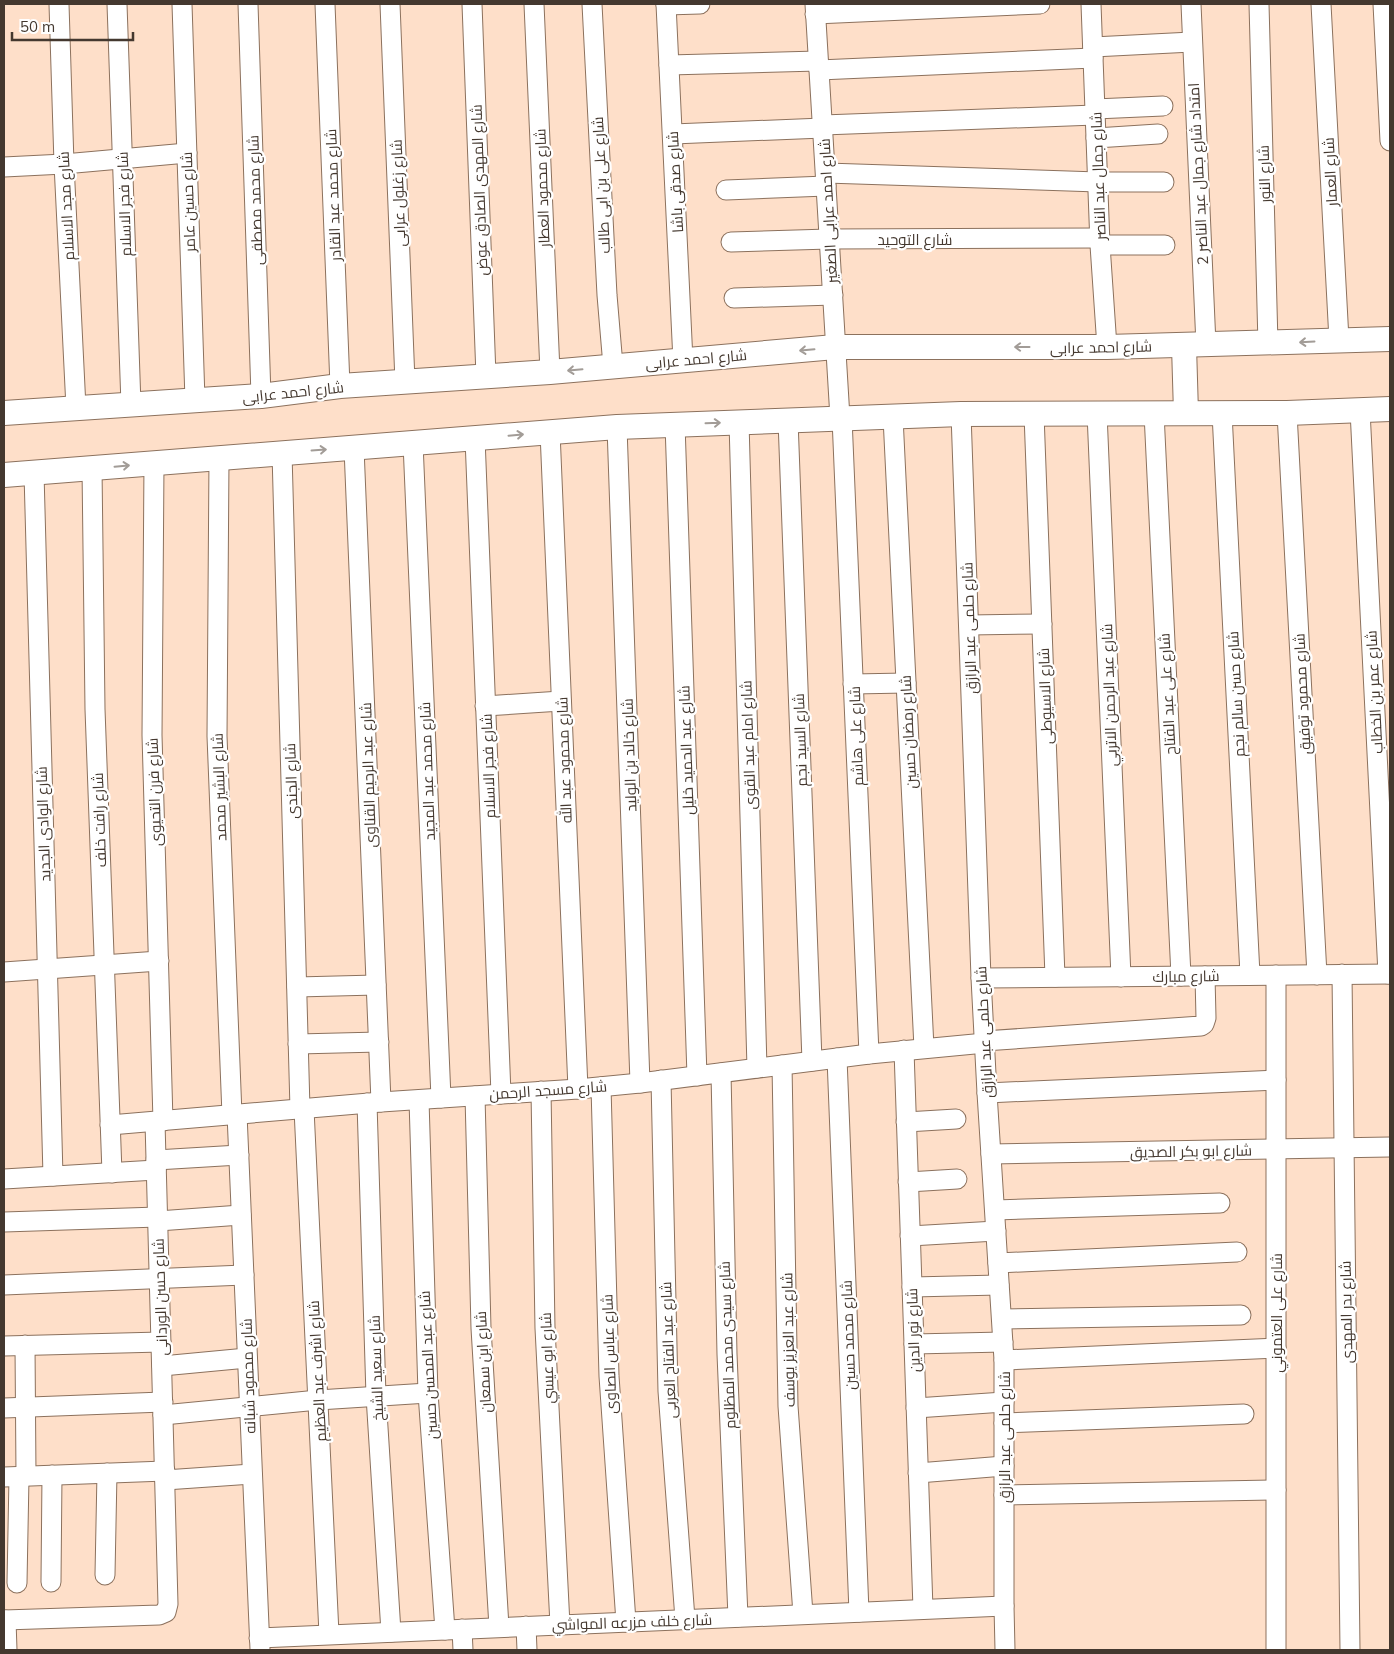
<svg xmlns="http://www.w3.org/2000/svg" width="1394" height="1654" font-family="Mulish,Cairo,sans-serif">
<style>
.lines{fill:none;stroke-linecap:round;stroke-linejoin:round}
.minor-casing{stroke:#8c715d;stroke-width:21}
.tertiary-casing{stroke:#8c715d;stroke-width:26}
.minor{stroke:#fff;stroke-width:19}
.tertiary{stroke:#fff;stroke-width:24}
.oneway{stroke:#a29c97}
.labels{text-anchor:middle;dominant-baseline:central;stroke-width:4.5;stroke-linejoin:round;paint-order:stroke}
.street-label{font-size:15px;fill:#44382f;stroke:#fff}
</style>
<rect width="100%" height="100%" fill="#fedfc9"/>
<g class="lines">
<g class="minor-casing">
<g id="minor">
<path d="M59 4 64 164 76 408"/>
<path d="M117 4 131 405"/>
<path d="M182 4 195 400"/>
<path d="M248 4 261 396"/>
<path d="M325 4 340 386"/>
<path d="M390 4 405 382"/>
<path d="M472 4 486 376"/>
<path d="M534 4 550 372"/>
<path d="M592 4 607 295 613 366"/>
<path d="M666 4 683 361"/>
<path d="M815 4 840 418"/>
<path d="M1091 4 1100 245 1107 347"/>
<path d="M1191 4 1206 345"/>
<path d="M1259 4 1268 344"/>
<path d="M1321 4 1339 340"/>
<path d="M1383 4 1390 141"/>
<path d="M666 5 700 4"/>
<path d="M815 14 1040 4"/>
<path d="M1093 47 1192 42"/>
<path d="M669 65 818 61"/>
<path d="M819 70 1093 58"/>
<path d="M1095 109 1163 106"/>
<path d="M823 125 1095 115"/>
<path d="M673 134 823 128"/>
<path d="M1096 138 1158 134"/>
<path d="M4 167 64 164 187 153"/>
<path d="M826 173 1098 182H1164"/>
<path d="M726 190 826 186"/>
<path d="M731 242 829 239 1100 238"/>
<path d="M1100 245H1165"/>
<path d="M734 298 833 295"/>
<path d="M1360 410 1388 974"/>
<path d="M1097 413 1121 977"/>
<path d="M1154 413 1181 976"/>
<path d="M1222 413 1250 975"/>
<path d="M1287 413 1317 975"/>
<path d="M961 414 981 978 987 1093 1004 1360V1606L1005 1650"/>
<path d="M1034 414 1055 977"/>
<path d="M893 417 924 1048"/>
<path d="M842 418 869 1054"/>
<path d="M788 420 812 1061"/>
<path d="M739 422 757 1068"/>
<path d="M675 424 697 1076"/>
<path d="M617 427 640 1083"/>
<path d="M550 432 578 1089"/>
<path d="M475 438 501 1094"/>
<path d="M413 443 441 1098"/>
<path d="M354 448 381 1102"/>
<path d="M282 453 300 1109"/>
<path d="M219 458 217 736 232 1115"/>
<path d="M154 463 152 735 163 1121"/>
<path d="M92 468 95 709 112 1173"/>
<path d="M34 473 53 1176"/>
<path d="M969 625 1042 624"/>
<path d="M853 684 906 683"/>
<path d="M485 706 561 701"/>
<path d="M4 972 159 961"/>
<path d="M1342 974 1350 1650"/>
<path d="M981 978 1390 974"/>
<path d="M297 987 376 985"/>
<path d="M984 1041 1201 1026 1204 1024 1206 1018 1205 976"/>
<path d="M298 1044 379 1042"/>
<path d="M904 1050 923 1609"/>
<path d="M837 1058 859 1612"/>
<path d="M782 1065 788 1406 803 1614"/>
<path d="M721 1073 727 1354 738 1617"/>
<path d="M661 1080 668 1391 685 1619"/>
<path d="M601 1087 609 1376 626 1622"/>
<path d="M541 1091 545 1328 560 1625"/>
<path d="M987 1093 1276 1080"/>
<path d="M475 1096 481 1328 499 1627"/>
<path d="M419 1100 428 1393 445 1630"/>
<path d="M367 1103 376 1396 391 1632"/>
<path d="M304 1109 329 1634"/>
<path d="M237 1114 260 1649"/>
<path d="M906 1122 956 1119"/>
<path d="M110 1125 381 1102 578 1089 640 1083 869 1054 985 1043"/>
<path d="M991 1154 1390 1147"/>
<path d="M156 1160 239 1155"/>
<path d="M4 1179 156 1170"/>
<path d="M908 1182 957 1179"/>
<path d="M995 1210 1220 1203"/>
<path d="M158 1221 241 1215"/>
<path d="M4 1222 158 1217"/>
<path d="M910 1236 996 1231"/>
<path d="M998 1263 1237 1252"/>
<path d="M4 1285 244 1275"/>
<path d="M912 1287 999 1285"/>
<path d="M1002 1319 1241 1315"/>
<path d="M914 1344 1003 1342"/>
<path d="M25 1345 26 1476"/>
<path d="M4 1346 161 1342"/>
<path d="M1004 1360 1276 1348"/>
<path d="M162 1366 247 1358"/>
<path d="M4 1408 163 1402"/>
<path d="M916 1408 1004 1402"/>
<path d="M163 1415 318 1400 428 1393"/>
<path d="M1004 1423 1244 1414"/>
<path d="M918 1473 1004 1466"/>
<path d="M4 1477 165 1471"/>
<path d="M165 1480 252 1474"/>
<path d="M1004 1495 1276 1490"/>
<path d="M105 1575 107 1473"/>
<path d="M51 1582 52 1475"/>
<path d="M17 1583 19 1477"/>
<path d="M4 1620 159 1615 166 1612 168 1604 155 1122"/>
<path d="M6 1620 7 1650"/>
<path d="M526 1626 527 1650"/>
<path d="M462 1629 463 1650"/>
<path d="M259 1638 1004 1606"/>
<path d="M1276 1650V975"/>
</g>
</g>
<g class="tertiary-casing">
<g id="tertiary">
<path d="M1184 346 1186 413"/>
<path d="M4 413 261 396 340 386 550 372 835 347H1107L1390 339"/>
<path d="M4 475 617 427 961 414 1287 413 1390 409"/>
</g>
</g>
<use href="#minor" class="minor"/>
<use href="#tertiary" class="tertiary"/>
</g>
<defs><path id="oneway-shaft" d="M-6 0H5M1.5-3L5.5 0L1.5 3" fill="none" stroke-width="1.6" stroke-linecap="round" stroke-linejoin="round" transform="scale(1.25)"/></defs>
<g class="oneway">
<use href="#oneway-shaft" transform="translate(1307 342) rotate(177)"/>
<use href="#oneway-shaft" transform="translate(1022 347) rotate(180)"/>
<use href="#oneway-shaft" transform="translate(807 350) rotate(175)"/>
<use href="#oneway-shaft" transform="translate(575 370) rotate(175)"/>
<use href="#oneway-shaft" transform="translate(713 423) rotate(-2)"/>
<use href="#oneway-shaft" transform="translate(516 435) rotate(-5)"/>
<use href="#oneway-shaft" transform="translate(319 450) rotate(-4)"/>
<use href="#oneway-shaft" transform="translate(122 466) rotate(-5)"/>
</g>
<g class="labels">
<g class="street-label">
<text transform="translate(1330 172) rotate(-93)">شارع العمار</text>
<text transform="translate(1198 174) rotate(-93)">امتداد شارع جمال عبد الناصر 2</text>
<text transform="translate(1264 174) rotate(-92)">شارع النور</text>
<text transform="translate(1098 176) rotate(-92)">شارع جمال عبد الناصر</text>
<text transform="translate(675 182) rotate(-93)">شارع صدقى باشا</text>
<text transform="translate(601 185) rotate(-93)">شارع على بن ابى طالب</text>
<text transform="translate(542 188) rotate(-92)">شارع محمود العطار</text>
<text transform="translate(479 190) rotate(-92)">شارع المهدى الصادق عوض</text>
<text transform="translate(398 193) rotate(-92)">شارع زغلول عرابى</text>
<text transform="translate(333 195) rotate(-92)">شارع محمد عبد القادر</text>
<text transform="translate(255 200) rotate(-92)">شارع محمد مصطفى</text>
<text transform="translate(188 202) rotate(-92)">شارع حسين عامر</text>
<text transform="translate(124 204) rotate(-92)">شارع فجر الاسلام</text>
<text transform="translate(66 206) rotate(-93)">شارع مجد الاسلام</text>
<text transform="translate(828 211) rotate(-93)">شارع احمد عرابى الصغير</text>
<text x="915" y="239">شارع التوحيد</text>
<text transform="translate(1101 347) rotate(-1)">شارع احمد عرابى</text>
<text transform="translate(696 359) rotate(-5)">شارع احمد عرابى</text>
<text transform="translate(293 392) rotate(-6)">شارع احمد عرابى</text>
<text transform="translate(969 628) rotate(-92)">شارع حلمى عبد الرازق</text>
<text transform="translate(1374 692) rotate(-93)">شارع عمر بن الخطاب</text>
<text transform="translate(1167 694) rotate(-93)">شارع على عبد الفتاح</text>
<text transform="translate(1236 694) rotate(-93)">شارع حسن سالم نجم</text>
<text transform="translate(1302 694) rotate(-93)">شارع محمود توفيق</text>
<text transform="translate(1109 695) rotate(-92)">شارع عبد الرحمن الاتربي</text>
<text transform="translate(1045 696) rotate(-92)">شارع الاسيوطى</text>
<text transform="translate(908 732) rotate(-93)">شارع رمضان حسين</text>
<text transform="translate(856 736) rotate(-92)">شارع على هاشم</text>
<text transform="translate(800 740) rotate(-92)">شارع السيد نجم</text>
<text transform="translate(748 745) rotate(-92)">شارع امام عبد القوى</text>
<text transform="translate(686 750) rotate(-92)">شارع عبد الحميد خليل</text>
<text transform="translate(629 755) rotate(-92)">شارع خالد بن الوليد</text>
<text transform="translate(564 760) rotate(-92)">شارع محمود عبد الله</text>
<text transform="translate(488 766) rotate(-92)">شارع فجر الاسلام</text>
<text transform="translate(427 771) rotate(-92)">شارع محمد عبد المجيد</text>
<text transform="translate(368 775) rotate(-92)">شارع عبد الرحيم القناوى</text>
<text transform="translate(291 781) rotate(-92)">شارع الجندى</text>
<text transform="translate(219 787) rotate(-92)">شارع البشير محمد</text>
<text transform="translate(154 792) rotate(-92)">شارع فرن التحيوى</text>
<text transform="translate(99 820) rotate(-92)">شارع رافت خلف</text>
<text transform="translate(43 824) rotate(-92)">شارع الوادى الجديد</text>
<text transform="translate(1186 976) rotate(-1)">شارع مبارك</text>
<text transform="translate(984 1032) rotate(-93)">شارع حلمى عبد الرازق</text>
<text transform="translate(548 1090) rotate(-4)">شارع مسجد الرحمن</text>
<text transform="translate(1191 1151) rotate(-1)">شارع ابو بكر الصديق</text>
<text transform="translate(160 1297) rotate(-92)">شارع حسن الوردانى</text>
<text transform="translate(1346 1312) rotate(-91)">شارع بدر المهدى</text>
<text transform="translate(1276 1313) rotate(-90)">شارع على العتموني</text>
<text transform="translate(913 1330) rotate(-92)">شارع نور الدين</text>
<text transform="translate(848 1335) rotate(-92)">شارع محمد حسين</text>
<text transform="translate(788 1340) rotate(-91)">شارع عبد العزيز يوسف</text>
<text transform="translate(727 1345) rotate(-92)">شارع سيدى محمد المظلوم</text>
<text transform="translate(668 1350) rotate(-92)">شارع عبد الفتاح العربى</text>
<text transform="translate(609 1354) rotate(-92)">شارع عباس الصاوى</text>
<text transform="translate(547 1358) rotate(-92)">شارع ابو عيسي</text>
<text transform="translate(483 1362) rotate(-93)">شارع ابن سمعان</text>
<text transform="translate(428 1365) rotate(-93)">شارع عبد المحسن حسين</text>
<text transform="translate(376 1368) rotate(-92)">شارع سعيد الشيخ</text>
<text transform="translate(317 1371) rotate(-93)">شارع اشرف عبد العظيم</text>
<text transform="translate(248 1376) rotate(-92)">شارع محمود شبانه</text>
<text transform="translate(1004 1437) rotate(-90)">شارع حلمى عبد الرازق</text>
<text transform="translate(632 1622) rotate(-2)">شارع خلف مزرعه المواشي</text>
</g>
</g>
<rect width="1394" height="1654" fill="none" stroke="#44382f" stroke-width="10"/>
<path d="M12 32v8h121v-8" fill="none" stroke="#44382f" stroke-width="2.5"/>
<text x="20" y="32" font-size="15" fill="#44382f" stroke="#ffffff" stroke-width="4" paint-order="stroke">50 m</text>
</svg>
